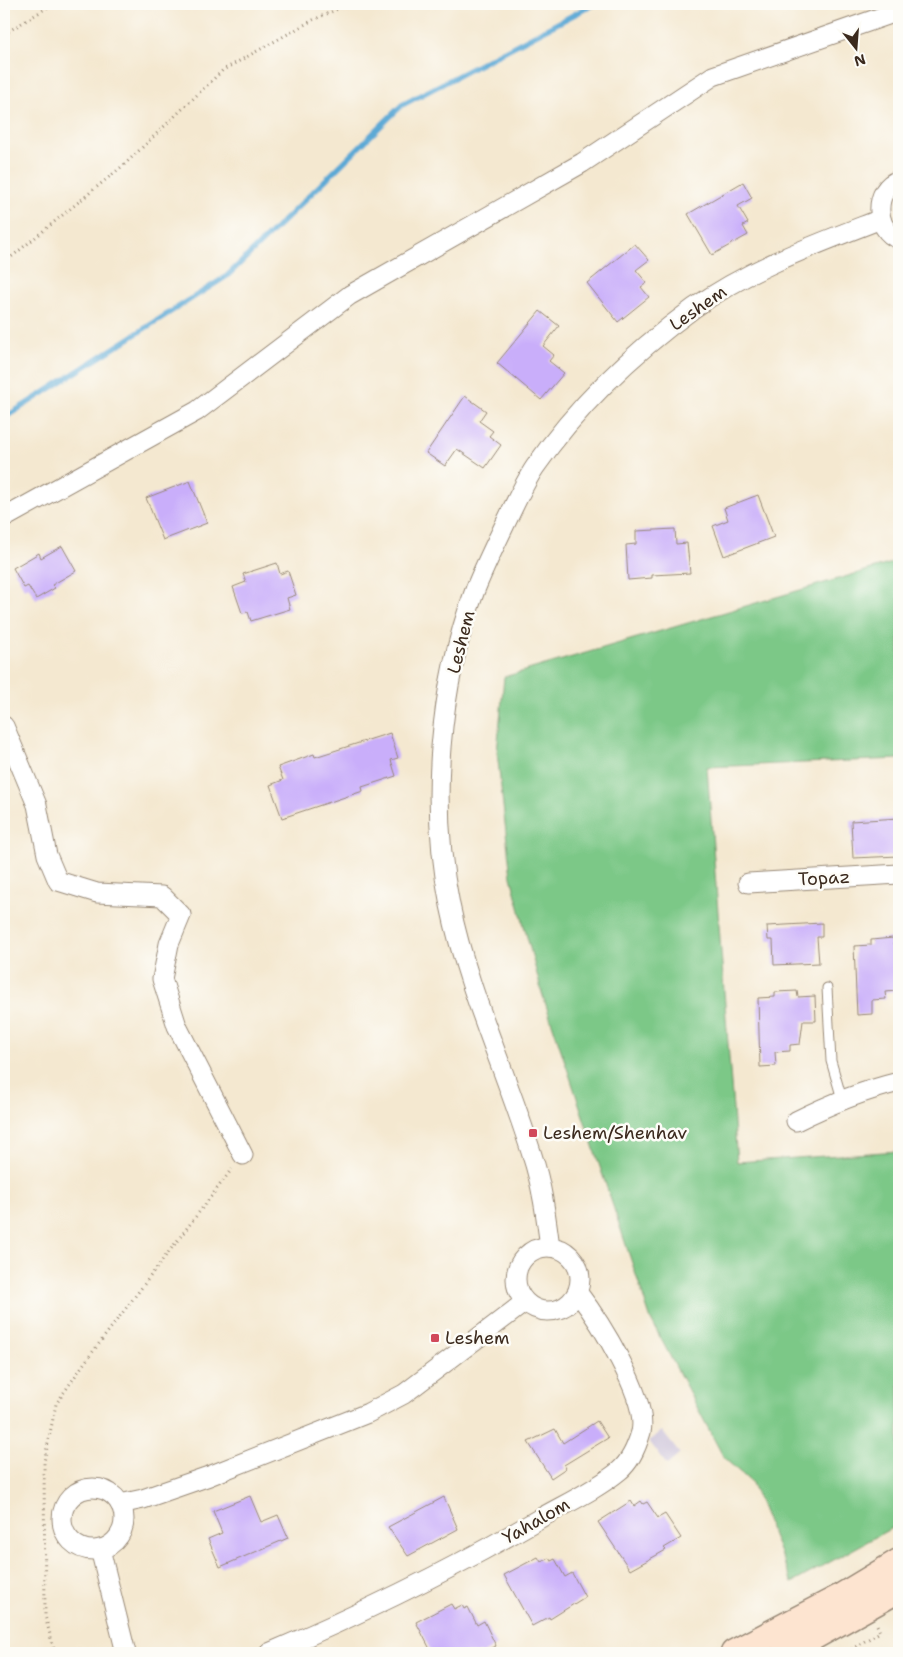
<svg xmlns="http://www.w3.org/2000/svg" width="903" height="1657" font-family="'Shantell Sans',sans-serif">
<style>
.built{fill:#e8d2ef}
.industrial{fill:#c9bfd8}
.green{fill:#7bc887;stroke:#5b7952}
.lines{fill:none;stroke-linecap:round;stroke-linejoin:round}
.stream{stroke:#5ca9d5;stroke-width:5.5}
.building{fill:#c9aefa}
.lane-casing{stroke:#988977;stroke-width:11}
.street-casing{stroke:#988977;stroke-width:21}
.secondary-casing{stroke:#988977;stroke-width:29}
.path{stroke:#988977;stroke-width:3;stroke-dasharray:1 4;stroke-linecap:butt}
.lane{stroke:#fff;stroke-width:9}
.street{stroke:#fff;stroke-width:19}
.secondary{stroke:#fde4d0;stroke-width:26}
.poi-dot{fill:#d1495b;stroke:#fdfcf7;stroke-width:2}
.labels{text-anchor:middle;dominant-baseline:central;stroke-width:5;stroke-linejoin:round;paint-order:stroke}
.street-label{font-size:18px;fill:#3b2a1e;stroke:#fdfcf7}
.poi-label{font-size:18px;fill:#3b2a1e;stroke:#fdfcf7;text-anchor:start}
</style>
<rect width="100%" height="100%" fill="#fdfcf7"/>
<filter id="ink" filterUnits="userSpaceOnUse"><feTurbulence type="fractalNoise" baseFrequency=".02" numOctaves="2"/><feDisplacementMap in="SourceGraphic" scale="10" xChannelSelector="R" yChannelSelector="G"/><feConvolveMatrix kernelMatrix="1 2 1 2 8 2 1 2 1" color-interpolation-filters="sRGB"/></filter>
<filter id="wash" filterUnits="userSpaceOnUse"><feTurbulence type="fractalNoise" baseFrequency=".0096" numOctaves="4" result="noise"/><feDisplacementMap in="SourceGraphic" scale="20" xChannelSelector="R" yChannelSelector="G"/><feGaussianBlur stdDeviation="1.12" result="paint"/><feColorMatrix in="noise" values="0 0 0 0 0 0 0 0 0 0 0 0 0 0 0 0 0 1.4 0 .05"/><feComposite in="paint" operator="in"/></filter>
<g filter="url(#wash)">
<rect width="100%" height="100%" fill="#f4e8d0"/>
<path class="built" d="M899 1642V1653H881Z"/>
<path class="industrial" d="M662 1431 680 1454 667 1465 649 1441Z"/>
<path class="green" d="M899 561V759L707 767 737 1162 899 1151V1524L792 1583 752 1483 724 1458 651 1320 542 993 511 877 497 752 504 677Z"/>
<g class="lines">
<path class="stream" d="M4 418 227 276 402 105 594 4"/>
</g>
<g id="blocks">
<g class="building">
<path d="M743 182 752 198 738 206 748 223 743 226 748 235 712 255 688 214Z"/>
<path d="M635 244 649 260 636 270 647 283 641 287 649 297 618 322 587 283Z"/>
<path d="M540 311 559 326 543 346 554 355 549 361 564 373 541 400 497 363Z"/>
<path d="M465 396 486 411 479 421 493 431 489 436 501 445 485 468 457 449 445 466 426 453Z"/>
<path d="M190 481 207 523 163 540 146 498Z"/>
<path d="M758 495 774 537 724 556 713 526 728 520 724 508Z"/>
<path d="M675 529 676 544 687 543 690 573 652 575V578L628 580 626 545 636 544V531Z"/>
<path d="M62 546 76 571 52 585 55 588 36 599 28 586 24 588 13 568 39 553 41 558Z"/>
<path d="M277 563 280 574 288 571 296 595 287 598 290 609 251 621 248 612 242 613 233 587 246 582 243 574Z"/>
<path d="M390 733 398 758 391 760 396 776 362 787 363 791 282 818 270 785 283 780 278 767 314 754 315 757Z"/>
<path d="M899 818V856L853 858 851 821Z"/>
<path d="M822 923V937H817L819 963 774 965 773 940H768L767 926Z"/>
<path d="M893 938 894 944H899V982L896 983 897 991 885 992 886 999 872 1000V1014L857 1015 854 946 871 945V940Z"/>
<path d="M797 991 798 997 815 996 816 1021H803L800 1044 790 1045V1051L775 1052 776 1066 760 1067 758 998 775 997V992Z"/>
<path d="M597 1421 608 1438 564 1465 566 1468 551 1478 528 1442 555 1429 563 1443Z"/>
<path d="M250 1496 261 1522 278 1515 288 1538 220 1567 208 1539 222 1533 213 1511Z"/>
<path d="M444 1497 458 1529 408 1556 388 1527Z"/>
<path d="M631 1501 634 1506 641 1501 643 1504 647 1502 658 1518 665 1514 681 1538 664 1548 666 1550 630 1570 598 1522Z"/>
<path d="M538 1557 541 1562 549 1558 551 1561 555 1559 565 1577 572 1573 585 1597 550 1619 549 1617 532 1626 504 1575Z"/>
<path d="M451 1604 454 1609 462 1605 464 1609 468 1607 477 1625 484 1621 496 1646 483 1653H432L416 1622Z"/>
</g>
</g>
</g>
<g filter="url(#ink)">
<use href="#blocks" fill-opacity="0" stroke="#988977" stroke-width="1"/>
<g class="lines">
<g class="lane-casing">
<path id="lane" d="M827 988 831 1061 842 1099"/>
</g>
<g class="street-casing">
<g id="street">
<path d="M899 180C873 188 874 231 899 239"/>
<path d="M4 518 197 411 350 295 582 163 713 76 899 11"/>
<path d="M4 726 37 805 47 855 58 881 97 893 162 896 181 915 169 944 162 979 177 1026 243 1155"/>
<path d="M748 883 899 874"/>
<path d="M796 1121C830 1104 862 1091 899 1082"/>
<circle cx="548" cy="1279" r="32"/>
<path d="M550 1247C546 1216 542 1185 532 1155 506 1071 468 992 450 905 429 804 439 687 475 590 485 565 497 541 509 516 517 499 525 482 535 467 578 405 634 352 694 308 750 268 817 244 881 219"/>
<circle cx="93" cy="1519" r="31"/>
<path d="M120 1504 143 1499 209 1476 368 1413 404 1394 525 1302"/>
<path d="M100 1549 126 1653"/>
<path d="M269 1653C361 1614 451 1570 537 1520 563 1505 596 1490 619 1471 630 1462 637 1446 641 1432 649 1399 598 1319 578 1293"/>
</g>
</g>
<g class="secondary-casing">
<g id="secondary">
<path d="M734 1653 841 1597 899 1562"/>
<path d="M784 1653 899 1589"/>
</g>
</g>
<g class="path">
<path d="M4 34 53 4"/>
<path d="M4 263 125 164 223 70 313 20 349 4"/>
<path d="M55 1653 45 1616 44 1462 56 1404 85 1362 232 1169"/>
<path d="M852 1653 850 1650 880 1632 877 1625"/>
</g>
<use href="#lane" class="lane"/>
<use href="#street" class="street"/>
<use href="#secondary" class="secondary"/>
</g>
</g>
<g class="poi-dot">
<rect x="528" y="1128" width="10" height="10" rx="2.5"/>
<rect x="430" y="1333" width="10" height="10" rx="2.5"/>
</g>
<g class="labels">
<g class="street-label">
<text transform="translate(698 308) rotate(-35)">Leshem</text>
<text transform="translate(461 642) rotate(-76)">Leshem</text>
<text transform="translate(824 878) rotate(-3)">Topaz</text>
<text transform="translate(536 1521) rotate(-30)">Yahalom</text>
</g>
<g class="poi-label">
<text x="543" y="1133">Leshem/Shenhav</text>
<text x="445" y="1338">Leshem</text>
</g>
</g>
<rect width="903" height="1657" fill="none" stroke="#fdfcf7" stroke-width="20"/>
<g transform="translate(856 48) rotate(163)" stroke="#fdfcf7" stroke-width="4" paint-order="stroke">
<path d="M0-4L9 19L0 12L-9 19Z" fill="#3b2a1e"/>
<text y="-8" font-size="14" font-weight="bold" text-anchor="middle" fill="#3b2a1e">N</text>
</g>
</svg>
